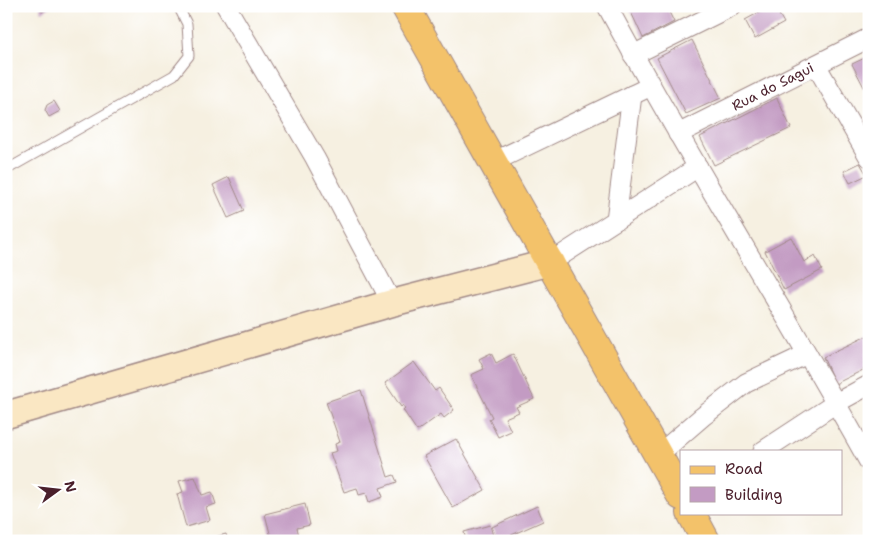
<svg xmlns="http://www.w3.org/2000/svg" width="875" height="547" font-family="'Shantell Sans',sans-serif">
<style>
.building{fill:#c39bc3}
.lines{fill:none;stroke-linecap:round;stroke-linejoin:round}
.lane-casing{stroke:#a08886;stroke-width:11}
.street-casing{stroke:#a08886;stroke-width:21}
.secondary-casing{stroke:#a08886;stroke-width:29}
.primary-casing{stroke:#a08886;stroke-width:30}
.lane{stroke:#fff;stroke-width:9}
.street{stroke:#fff;stroke-width:19}
.secondary{stroke:#fae7c3;stroke-width:26}
.primary{stroke:#f3c26a;stroke-width:28}
.labels{text-anchor:middle;dominant-baseline:central;stroke-width:4.5;stroke-linejoin:round;paint-order:stroke}
.street-label{font-size:14px;fill:#4a1f2b;stroke:#fff}
</style>
<rect width="100%" height="100%" fill="#fff"/>
<filter id="ink" filterUnits="userSpaceOnUse"><feTurbulence type="fractalNoise" baseFrequency=".02" numOctaves="2"/><feDisplacementMap in="SourceGraphic" scale="10" xChannelSelector="R" yChannelSelector="G"/><feConvolveMatrix kernelMatrix="1 2 1 2 8 2 1 2 1" color-interpolation-filters="sRGB"/></filter>
<filter id="wash" filterUnits="userSpaceOnUse"><feTurbulence type="fractalNoise" baseFrequency=".0096" numOctaves="4" result="noise"/><feDisplacementMap in="SourceGraphic" scale="20" xChannelSelector="R" yChannelSelector="G"/><feGaussianBlur stdDeviation="1.12" result="paint"/><feColorMatrix in="noise" values="0 0 0 0 0 0 0 0 0 0 0 0 0 0 0 0 0 1.4 0 .05"/><feComposite in="paint" operator="in"/></filter>
<g filter="url(#wash)">
<rect width="100%" height="100%" fill="#f6f0e1"/>
<g id="blocks">
<g class="building">
<path d="M39 6H52L42 12Z"/>
<path d="M638 6H666L674 22 643 38 630 10Z"/>
<path d="M771 6H774L784 23 755 39 745 20Z"/>
<path d="M692 40 721 98 686 114 657 58Z"/>
<path d="M869 56V87L865 89 852 64Z"/>
<path d="M777 98 791 128 714 165 700 137Z"/>
<path d="M54 101 60 111 49 117 45 110 47 105Z"/>
<path d="M860 163 867 175 850 183 844 171Z"/>
<path d="M229 177 244 211 228 218 213 185Z"/>
<path d="M791 237 804 262 815 256 822 270 784 290 765 251Z"/>
<path d="M869 335V367L835 384 823 357Z"/>
<path d="M491 353 496 363 513 354 534 399 516 407 519 412 505 418 511 431 498 437 489 419 492 417 471 375 484 369 479 359Z"/>
<path d="M414 362 435 391 439 388 454 410 444 418 441 414 417 431 403 410 405 408 403 405 401 407 385 383Z"/>
<path d="M361 390 388 477 394 475 397 482 380 488 383 497 369 502 366 493 359 495 357 488 344 492 330 453 337 451 335 444 340 442 326 402Z"/>
<path d="M456 439 485 490 453 508 424 456Z"/>
<path d="M195 477 202 495 212 492 216 504 206 507 210 520 186 527 177 494 183 492 179 481Z"/>
<path d="M305 504 310 525 297 528 300 540 272 541 265 514Z"/>
<path d="M537 506 543 521 498 541 492 527Z"/>
<path d="M490 525 494 540 466 541 464 532Z"/>
<path d="M226 534 228 541H203V540Z"/>
</g>
</g>
</g>
<g filter="url(#ink)">
<use href="#blocks" fill-opacity="0" stroke="#a08886" stroke-width="1"/>
<g class="lines">
<g class="lane-casing">
<path id="lane" d="M6 170 174 75 189 56 187 24 178 6"/>
</g>
<g class="street-casing">
<g id="street">
<path d="M226 6 315 158 392 303"/>
<path d="M607 6C690 161 784 309 869 462"/>
<path d="M633 55 732 6"/>
<path d="M816 65 869 157"/>
<path id="s1" d="M678 134 869 38"/>
<path d="M493 162 651 86"/>
<path d="M616 220 632 95"/>
<path d="M551 262 698 167"/>
<path d="M763 451 836 403 869 385"/>
<path d="M658 455 702 417 746 383 807 354"/>
</g>
</g>
<g class="secondary-casing">
<path id="secondary" d="M6 415 392 303 551 262"/>
</g>
<g class="primary-casing">
<g id="primary">
<path d="M405 6 681 496"/>
<path d="M691 513 706 541"/>
</g>
</g>
<use href="#lane" class="lane"/>
<use href="#street" class="street"/>
<use href="#secondary" class="secondary"/>
<use href="#primary" class="primary"/>
</g>
</g>
<g class="labels">
<g class="street-label">
<text stroke="none"><textPath href="#s1" startOffset="106">Rua do Sagui</textPath></text>
</g>
</g>
<rect width="875" height="547" fill="none" stroke="#fff" stroke-width="25"/>
<rect x="680" y="450" width="162" height="65" fill="#ffffff" stroke="#b7a5aa"/>
<rect x="690" y="466" width="25" height="8" fill="#f3c26a" stroke="#b7a5aa"/>
<text x="725" y="474" font-size="15" fill="#4a1f2b">Road</text>
<rect x="690" y="487" width="25" height="15" fill="#c39bc3" stroke="#b7a5aa"/>
<text x="725" y="500" font-size="15" fill="#4a1f2b">Building</text>
<g transform="translate(58 490) rotate(75)" stroke="#ffffff" stroke-width="4" paint-order="stroke">
<path d="M0-4L9 19L0 12L-9 19Z" fill="#4a1f2b"/>
<text y="-8" font-size="14" font-weight="bold" text-anchor="middle" fill="#4a1f2b">N</text>
</g>
</svg>
